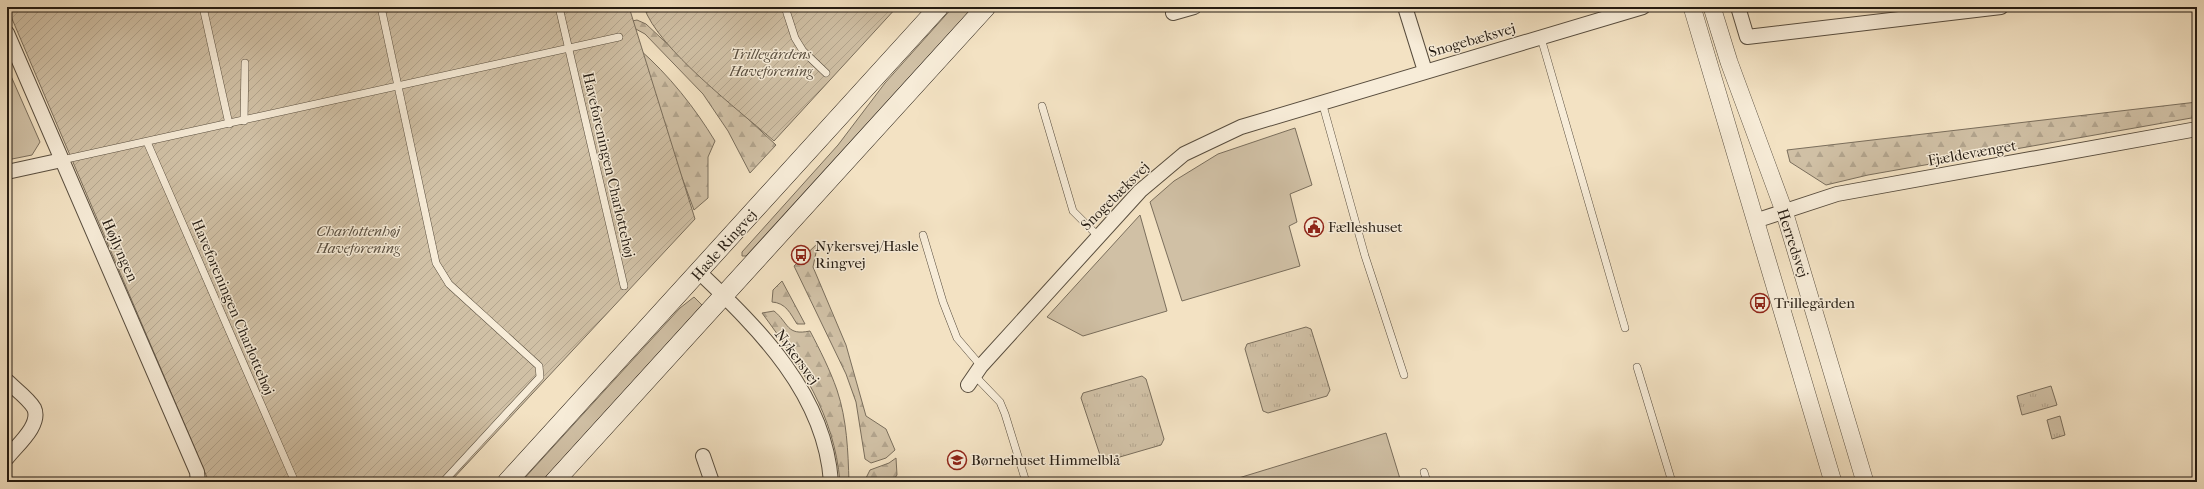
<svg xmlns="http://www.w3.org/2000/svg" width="2204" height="489" font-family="'IM FELL French Canon',serif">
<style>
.grass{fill:#d0c0a5;stroke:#7a6e5c}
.forest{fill:url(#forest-firs);stroke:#7a6e5c}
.park{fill:url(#park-tufts);stroke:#7a6e5c}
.garden{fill:url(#garden-furrows);stroke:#7a6e5c}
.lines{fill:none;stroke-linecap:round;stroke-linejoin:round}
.service-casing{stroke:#584d3e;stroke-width:8}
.minor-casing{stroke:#584d3e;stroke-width:16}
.tertiary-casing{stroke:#584d3e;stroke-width:18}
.secondary-casing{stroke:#241b12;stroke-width:20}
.service{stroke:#f7ecd8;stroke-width:7}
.minor{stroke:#f7ecd8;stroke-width:14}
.tertiary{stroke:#f7ecd8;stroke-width:17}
.secondary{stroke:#f7ecd8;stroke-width:19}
.labels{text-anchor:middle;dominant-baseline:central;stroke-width:3;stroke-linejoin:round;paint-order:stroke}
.street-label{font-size:15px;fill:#241b12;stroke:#f7ecd8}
.park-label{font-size:15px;font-style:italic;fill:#584d3e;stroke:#f7ecd8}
.poi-label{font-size:15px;fill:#241b12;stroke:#f7ecd8;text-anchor:start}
</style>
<defs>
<pattern id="forest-firs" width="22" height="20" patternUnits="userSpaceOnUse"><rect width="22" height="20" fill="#d0c0a5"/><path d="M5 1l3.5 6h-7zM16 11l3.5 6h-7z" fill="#b2a48d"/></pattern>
<pattern id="park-tufts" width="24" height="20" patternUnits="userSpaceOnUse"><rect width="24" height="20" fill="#d0c0a5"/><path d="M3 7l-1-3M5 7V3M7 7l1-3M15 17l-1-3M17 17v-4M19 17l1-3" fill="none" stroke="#b2a48d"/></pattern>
<pattern id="garden-furrows" width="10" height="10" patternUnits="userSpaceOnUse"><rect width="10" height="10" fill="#d0c0a5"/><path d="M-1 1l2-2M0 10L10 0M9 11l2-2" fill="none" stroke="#b2a48d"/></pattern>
</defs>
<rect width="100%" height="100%" fill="#f3e2c3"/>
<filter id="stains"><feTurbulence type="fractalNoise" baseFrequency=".005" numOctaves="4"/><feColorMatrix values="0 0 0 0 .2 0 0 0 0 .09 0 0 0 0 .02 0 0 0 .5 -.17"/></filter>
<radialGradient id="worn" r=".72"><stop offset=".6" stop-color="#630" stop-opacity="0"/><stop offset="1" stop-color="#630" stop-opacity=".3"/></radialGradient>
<g class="grass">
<path d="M953 7H973L746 256H742V252L838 145 885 83Z"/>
<path d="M7 67 40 142 32 155 7 160Z"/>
<path d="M1295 128 1312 185 1290 194 1297 222 1289 226 1300 266 1182 301 1150 202 1174 181 1218 154Z"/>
<path d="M1140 215 1167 311 1083 336 1047 317Z"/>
<path d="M694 297 702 305 541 482H521L680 308Z"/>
<path d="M1386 433 1401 482H1232V480Z"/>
</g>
<g class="forest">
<path d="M637 20 646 24 776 145 750 173 728 131 703 94 645 34 634 28 570 34Z"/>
<path d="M639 49C669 75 695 108 715 141L708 157V198L694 210 642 70Z"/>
<path d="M2197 102V117L1868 175 1826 185 1790 162 1787 150Z"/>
<path d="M818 243 813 267 846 345 866 416 886 429 895 450 886 458 871 463 865 459 856 402 846 374 794 266Z"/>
<path d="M782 281 805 324H797C790 313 786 303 772 302L773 290Z"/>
<path d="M774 311C789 323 786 336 810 331 820 350 830 370 837 390 847 420 848 451 849 482H840C834 414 801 366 762 313Z"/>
<path d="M896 458 897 475 892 482H864L870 470 889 463Z"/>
</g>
<g class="park">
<path d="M1306 327 1311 329 1330 390 1327 396 1268 413 1263 411 1245 349 1247 344Z"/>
<path d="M1142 376 1146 379 1164 439 1161 445 1106 461 1101 458 1081 398 1083 393Z"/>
<path d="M2051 386 2057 405 2022 415 2017 396Z"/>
<path d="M2060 416 2065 435 2052 439 2047 420Z"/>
</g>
<g class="garden">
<path d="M7 7H629L695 219 450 482H209Z"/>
<path d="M644 7H897L774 141C740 111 657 48 644 7Z"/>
</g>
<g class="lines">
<g class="service-casing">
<g id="service">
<path d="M203 7 229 124"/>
<path d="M381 7 436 263 449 284 539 366 540 377 443 482"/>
<path d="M559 7 624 286"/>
<path d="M638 7V8"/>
<path d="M785 7 795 38 803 51 826 73"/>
<path d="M1541 38 1625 328"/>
<path d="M1322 102 1365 256 1404 375"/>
<path d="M1042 106 1073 211 1098 236"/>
<path d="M244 121 245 63"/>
<path d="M147 142 295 482"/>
<path d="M62 160 619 37"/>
<path d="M923 235 943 302 957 338 981 366"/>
<path d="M1637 367 1672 482"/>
<path d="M975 376 1000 402 1005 414 1026 482"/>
<path d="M1424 472 1427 482"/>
</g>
</g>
<g class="minor-casing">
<g id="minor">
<path d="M1405 7 1425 71"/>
<path d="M1738 7 1747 37 2001 7"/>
<path d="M1173 13 1194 7"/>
<path d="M7 33 197 472 198 482"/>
<path d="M7 172 62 160"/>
<path d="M1755 221 1837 194 2197 129"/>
<path d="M699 272C759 329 825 394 831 482"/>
<path d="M7 381C15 389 28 398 34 408 42 425 16 446 7 458"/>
<path d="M968 385 981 366 1140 191 1184 154 1241 127 1643 7"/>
<path d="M703 456 712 482"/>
</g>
</g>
<g class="tertiary-casing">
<g id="tertiary">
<path d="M1692 7 1833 482"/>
<path d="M1712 7 1729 62 1784 211 1865 482"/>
</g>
</g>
<g class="secondary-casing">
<g id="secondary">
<path d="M507 482 939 7"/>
<path d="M554 482 986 7"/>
</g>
</g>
<use href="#service" class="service"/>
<use href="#minor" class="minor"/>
<use href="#tertiary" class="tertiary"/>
<use href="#secondary" class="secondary"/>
</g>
<defs>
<g id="civic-ring" transform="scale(1)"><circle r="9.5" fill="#f7ecd8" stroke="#8f2418" stroke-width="1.5"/><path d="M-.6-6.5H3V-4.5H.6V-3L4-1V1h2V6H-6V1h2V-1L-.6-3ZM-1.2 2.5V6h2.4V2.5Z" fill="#8f2418"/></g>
<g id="bus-ring" transform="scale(1)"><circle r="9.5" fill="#f7ecd8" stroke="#8f2418" stroke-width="1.5"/><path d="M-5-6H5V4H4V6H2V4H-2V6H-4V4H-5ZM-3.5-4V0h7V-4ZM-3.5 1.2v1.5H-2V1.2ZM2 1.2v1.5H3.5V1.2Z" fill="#8f2418"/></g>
<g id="school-ring" transform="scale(1)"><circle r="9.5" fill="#f7ecd8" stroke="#8f2418" stroke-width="1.5"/><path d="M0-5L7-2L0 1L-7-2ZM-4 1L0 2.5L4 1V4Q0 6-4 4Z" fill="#8f2418"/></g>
</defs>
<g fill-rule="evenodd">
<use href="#civic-ring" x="1314" y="227"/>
<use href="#bus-ring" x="801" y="255"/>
<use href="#bus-ring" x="1760" y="303"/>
<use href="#school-ring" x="957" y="460"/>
</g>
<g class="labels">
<g class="street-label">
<text transform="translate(1472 40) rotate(-16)">Snogebæksvej</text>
<text transform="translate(1972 153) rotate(-10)">Fjældevænget</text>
<text transform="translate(609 165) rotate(77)">Haveforeningen Charlottehøj</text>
<text transform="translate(1115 196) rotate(-45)">Snogebæksvej</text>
<text transform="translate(1793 243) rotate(72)">Herredsvej</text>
<text transform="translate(724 245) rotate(-48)">Hasle Ringvej</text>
<text transform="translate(120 250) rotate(66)">Højlyngen</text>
<text transform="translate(233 307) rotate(67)">Haveforeningen Charlottehøj</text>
<text transform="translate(797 357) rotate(54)">Nykersvej</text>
</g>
<g class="park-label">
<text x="771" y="54">Trillegårdens<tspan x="771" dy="17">Haveforening</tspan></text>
<text x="358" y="231">Charlottenhøj<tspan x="358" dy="17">Haveforening</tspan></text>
</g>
<g class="poi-label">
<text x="1328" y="227">Fælleshuset</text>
<text x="815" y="246">Nykersvej/Hasle<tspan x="815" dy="17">Ringvej</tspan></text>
<text x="1774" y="303">Trillegården</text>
<text x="971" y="460">Børnehuset Himmelblå</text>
</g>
</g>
<rect width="2204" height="489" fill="none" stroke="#f3e2c3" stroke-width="24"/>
<rect x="8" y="8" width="2188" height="473" fill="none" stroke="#241b12" stroke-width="2"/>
<rect x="12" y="12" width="2180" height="465" fill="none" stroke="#241b12"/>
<rect width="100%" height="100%" filter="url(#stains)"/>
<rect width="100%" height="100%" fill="url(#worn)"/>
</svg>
